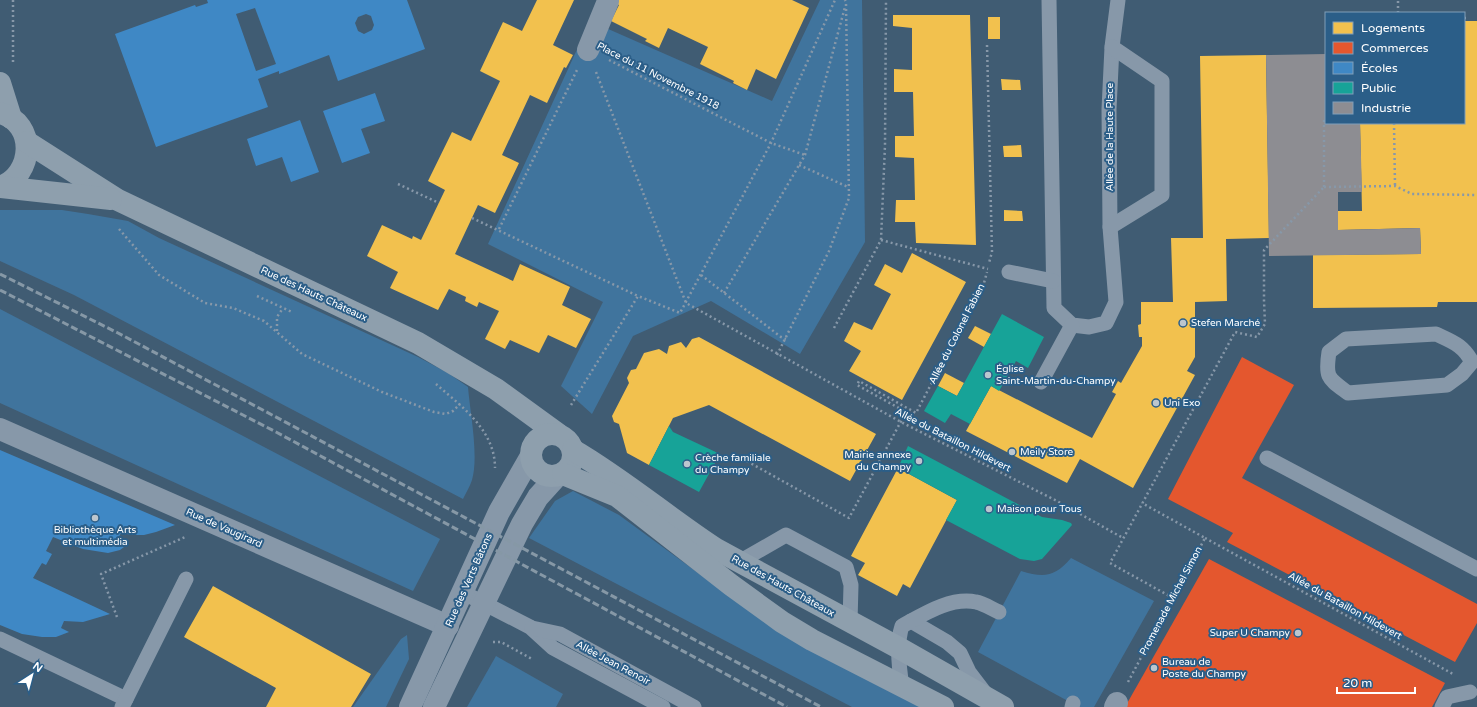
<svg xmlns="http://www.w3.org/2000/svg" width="1477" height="707" font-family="'Varela Round',sans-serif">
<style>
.green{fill:#40749d}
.homes{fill:#f2c14e}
.shops{fill:#e4572e}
.schools{fill:#3f88c5;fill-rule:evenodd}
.public{fill:#17a398}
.industry{fill:#8d8d92}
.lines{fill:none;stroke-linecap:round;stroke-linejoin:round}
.path{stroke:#8798a9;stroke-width:2.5;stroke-dasharray:2 3;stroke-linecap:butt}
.lane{stroke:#8798a9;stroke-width:15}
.street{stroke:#8798a9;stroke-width:22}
.secondary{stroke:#8e9fad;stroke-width:22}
.rail{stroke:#8698a6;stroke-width:3;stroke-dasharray:7 3;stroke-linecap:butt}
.poi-dot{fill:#bcc6ce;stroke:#2b5e88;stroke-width:1.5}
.labels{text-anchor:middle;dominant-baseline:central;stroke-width:4;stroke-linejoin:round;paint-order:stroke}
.street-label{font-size:10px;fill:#fff;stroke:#2b5e88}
.poi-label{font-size:10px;fill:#fff;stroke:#2b5e88;text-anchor:start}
</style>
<rect width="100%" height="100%" fill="#405c73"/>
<g class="green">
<path d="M820 0H862L865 242 800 354 711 301 633 336 592 414 561 386 603 302 488 244 590 21 772 101Z"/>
<path d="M0 210H62L88 214 128 221 159 238 418 357 448 373 468 387C470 412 479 456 472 480 470 486 466 493 463 499L74 295 0 261Z"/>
<path d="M0 309 440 539 413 591 0 403Z"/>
<path d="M573 491 619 515 772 627 923 707H852L529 538 555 501Z"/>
<path d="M1071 558 1154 601 1094 707H1079L978 652 1021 571C1044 578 1055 577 1071 558Z"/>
<path d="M407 635 409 659 386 707H353L401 639Z"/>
<path d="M496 656 563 694 556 707H467Z"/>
</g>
<g class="homes">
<path d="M537 0H574L553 45 573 55 566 68 564 67 547 103 530 95 502 155 519 163 495 213 478 205 455 254 513 281 520 264 570 287 562 305 591 319 576 348 548 335 539 353 510 340 505 349 485 339 499 311 479 302 477 307 465 301 466 297 449 289 438 310 390 288 398 272 367 256 382 225 412 239 413 236 421 240 445 190 428 181 452 132 471 141 500 81 480 71 503 22 522 31Z"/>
<path d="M607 0H792L809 8 776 79 756 69 747 90 733 83 734 81 700 64 708 47 668 28 659 48 645 41 647 39 611 21 619 5Z"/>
<path d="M893 15H970L976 245 916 243 915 222H895L896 200H915L914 158 895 157V136H914L913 92H894V69L912 70V28L893 26Z"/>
<rect x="988" y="17" width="12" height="22"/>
<path d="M1464 21H1477V302H1438L1437 307 1313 308V255L1421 254 1420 228 1338 230V211H1362L1360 123H1464Z"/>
<path d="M1266 55 1269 238 1226 239 1227 301 1195 302V357L1187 371 1195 375 1133 488 1080 459 1067 483 966 431 991 386 1092 438 1116 394 1112 392 1118 381 1121 383 1142 346V337H1139L1138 325 1141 324V302H1173L1171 238H1203L1200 56Z"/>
<path d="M1001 79 1020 80 1021 90H1002Z"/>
<path d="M1021 145 1022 157H1004L1003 146Z"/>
<path d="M1004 210 1022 211 1023 221H1004Z"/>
<path d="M912 253 966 282 902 400 849 371 861 351 844 341 854 322 872 330 891 294 874 285 885 264 902 273Z"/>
<path d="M975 326 991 334 984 347 968 338Z"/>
<path d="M699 337 876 434 850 481 709 405 673 418 649 465 627 453 619 424 614 422 612 416 629 383 627 378 631 370 636 369 644 353 659 349 667 354 669 346 681 342 686 348 692 339Z"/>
<path d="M945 373 964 383 957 396 938 386Z"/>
<path d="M898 468 957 500 910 588 903 584 897 596 858 575 865 563 851 556Z"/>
<path d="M213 586 371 674 351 707H266L276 688 184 637Z"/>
</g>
<g class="shops">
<path d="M1242 357 1294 385 1242 478 1477 604V623L1455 662 1227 542 1233 533 1168 499Z"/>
<path d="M1209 559 1445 683 1432 707H1125Z"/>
</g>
<g class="schools">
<path d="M207 0H407L425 49 338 81 329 55 279 74V71L258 79 268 107 156 147 115 34 195 5 196 7 208 3ZM255 8 276 64 256 71 236 14ZM366 14 371 16 374 25 372 30 364 34 358 31 355 23 358 17Z"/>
<path d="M375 93 385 121 361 129 370 153 342 163 323 111Z"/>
<path d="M300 120 319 172 291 182 282 157 256 166 247 139Z"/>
<path d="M0 450 175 525 156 532 144 535H133L121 533 117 540 128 544 120 550 108 553 83 549 53 537 46 551 52 554 46 565 42 563 33 578 110 614 83 622 64 621 61 628 69 632 56 637H42L22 634 0 625Z"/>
</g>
<g class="public">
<path d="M1002 314 1044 337 1028 368 1016 361 999 391 991 386 970 424 951 414 945 423 924 411 938 386 957 396Z"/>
<path d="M669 426 673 432 720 454 699 492 649 465Z"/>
<path d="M908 446 1042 517 1062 520 1071 523 1072 525 1042 559 1034 561 1020 559 946 520 957 500 898 468Z"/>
</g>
<path class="industry" d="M1326 54V123H1360L1362 192H1338V230L1420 228 1421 254 1269 256 1266 55Z"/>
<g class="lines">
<g class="path">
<path d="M13 0V62"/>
<path d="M1398 13V0"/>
<path d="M1464 18H1468"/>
<path d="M987 45 992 252 989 263"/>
<path d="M609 60 771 143 805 155"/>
<path d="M596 72 686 303 901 422 1057 501 1123 538"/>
<path d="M1394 123 1395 186"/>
<path d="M799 165 848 187"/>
<path d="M398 184 439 203"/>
<path d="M1324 187 1395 186 1412 194 1477 195"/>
<path d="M1324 187V120H1326"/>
<path d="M472 218 638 296"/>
<path d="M119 229 159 275 205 303 233 308 264 321 302 354 382 392 434 412 446 414 453 411 460 404"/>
<path d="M499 229 577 70"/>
<path d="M881 240 988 269"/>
<path d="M701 275 781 337 786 339"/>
<path d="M724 293 805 155 845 7"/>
<path d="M257 296 292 312"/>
<path d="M834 328 881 240 885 145 886 0"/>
<path d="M277 331V317L283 308"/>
<path d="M777 355 829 251 849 198 846 3 845 0"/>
<path d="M436 384C462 407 495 430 495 468"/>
<path d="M571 405 638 296 680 313 771 143 835 0"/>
<path d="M734 454 849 518 906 412 857 385 859 381 916 413 984 283 987 272"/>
<path d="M1205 538 1453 674"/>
<path d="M1173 598 1110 563 1235 332 1257 337 1265 324 1264 301V250L1324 187"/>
<path d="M117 617 101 574 185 537"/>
<path d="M493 642H501L532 659"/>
<path d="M1128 682 1205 538 1142 503"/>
</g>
<g class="lane">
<path d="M1049 0 1054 308 1072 325 1089 327 1106 323 1116 302 1110 227 1109 109 1112 47 1118 0"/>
<path d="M1110 227 1162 195V81L1112 47"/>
<path d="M1009 272 1053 281"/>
<path d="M1436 334C1453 342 1463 345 1472 362L1462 374 1447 385 1348 393C1328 378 1325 378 1329 352L1346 339Z"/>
<path d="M1041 382 1072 325"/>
<path d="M1267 458 1477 569"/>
<path d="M739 562 786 535 846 567 851 585 850 622"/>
<path d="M464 593 530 627 553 648 663 707"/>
<path d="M911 621 947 642 960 653 969 672 985 693"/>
<path d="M532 628 560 634 694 707"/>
<path d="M0 639 126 699"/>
<path d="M902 686C899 668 896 644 902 626 924 614 950 597 976 602 983 603 992 609 999 612"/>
<path d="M122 707 186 579"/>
<path d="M1072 707 1073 703"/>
<path d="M1442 707 1447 697 1470 692"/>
</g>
<g class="street">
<path d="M588 50 608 1"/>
<path d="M0 429 448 626"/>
<path d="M410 707 499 512 531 456"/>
<path d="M434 707 522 524 538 497 557 476"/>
<path d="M1115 707 1117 703"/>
</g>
<g class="secondary">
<path d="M0 83 11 118"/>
<path d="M0 113C37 123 34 175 0 187"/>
<path d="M27 142 118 200 418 343 496 389 558 434"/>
<path d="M1 187 111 199"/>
<circle cx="552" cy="455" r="21"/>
<path d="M573 450C623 479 667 517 716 549L899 648 1003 707"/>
<path d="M563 474 617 496 731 585 782 622 812 640 943 707"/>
</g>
<g class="rail">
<path d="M0 274 118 333 821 707"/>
<path d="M0 290 276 432 787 707"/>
</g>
</g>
<g class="poi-dot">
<circle cx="1183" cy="323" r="4"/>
<circle cx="988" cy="375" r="4"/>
<circle cx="1156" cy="403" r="4"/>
<circle cx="1012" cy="452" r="4"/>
<circle cx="919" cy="461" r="4"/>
<circle cx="687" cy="464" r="4"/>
<circle cx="989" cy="509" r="4"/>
<circle cx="95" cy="518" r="4"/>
<circle cx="1298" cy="633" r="4"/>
<circle cx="1154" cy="668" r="4"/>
</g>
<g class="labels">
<g class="street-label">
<text transform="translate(658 76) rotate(27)">Place du 11 Novembre 1918</text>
<text transform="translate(1110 137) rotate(-90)">Allée de la Haute Place</text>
<text transform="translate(314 294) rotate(25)">Rue des Hauts Châteaux</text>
<text transform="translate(957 334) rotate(-63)">Allée du Colonel Fabien</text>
<text transform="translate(953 440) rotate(27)">Allée du Bataillon Hildevert</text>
<text transform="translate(224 528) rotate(24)">Rue de Vaugirard</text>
<text transform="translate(469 580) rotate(-66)">Rue des Verts Bâtons</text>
<text transform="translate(783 586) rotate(29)">Rue des Hauts Châteaux</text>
<text transform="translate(1171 601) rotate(-62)">Promenade Michel Simon</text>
<text transform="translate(1345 606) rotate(29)">Allée du Bataillon Hildevert</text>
<text transform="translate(613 663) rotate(28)">Allée Jean Renoir</text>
</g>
<g class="poi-label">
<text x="1191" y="323">Stefen Marché</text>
<text x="996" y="369">Église<tspan x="996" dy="12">Saint-Martin-du-Champy</tspan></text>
<text x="1164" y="403">Uni Exo</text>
<text x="1020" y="452">Meily Store</text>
<text x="911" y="455" text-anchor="end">Mairie annexe<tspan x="911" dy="12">du Champy</tspan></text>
<text x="695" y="458">Crèche familiale<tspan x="695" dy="12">du Champy</tspan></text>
<text x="997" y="509">Maison pour Tous</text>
<text x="95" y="530" text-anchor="middle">Bibliothèque Arts<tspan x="95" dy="12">et multimédia</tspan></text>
<text x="1290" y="633" text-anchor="end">Super U Champy</text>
<text x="1162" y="662">Bureau de<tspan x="1162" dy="12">Poste du Champy</tspan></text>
</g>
</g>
<rect x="1325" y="12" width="140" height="112" fill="#2b5e88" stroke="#809eb8"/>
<rect x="1333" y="22" width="20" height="12" fill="#f2c14e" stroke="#809eb8"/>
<text x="1361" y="32" font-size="12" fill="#ffffff">Logements</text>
<rect x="1333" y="42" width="20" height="12" fill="#e4572e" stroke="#809eb8"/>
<text x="1361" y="52" font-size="12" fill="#ffffff">Commerces</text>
<rect x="1333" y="62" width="20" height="12" fill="#3f88c5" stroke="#809eb8"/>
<text x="1361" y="72" font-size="12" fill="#ffffff">Écoles</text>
<rect x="1333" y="82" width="20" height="12" fill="#17a398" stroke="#809eb8"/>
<text x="1361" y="92" font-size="12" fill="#ffffff">Public</text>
<rect x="1333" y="102" width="20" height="12" fill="#8d8d92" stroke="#809eb8"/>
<text x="1361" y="112" font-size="12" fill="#ffffff">Industrie</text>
<g transform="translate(32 675) rotate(36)" stroke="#2b5e88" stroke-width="3" paint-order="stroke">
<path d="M0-3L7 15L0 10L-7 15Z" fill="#ffffff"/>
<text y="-6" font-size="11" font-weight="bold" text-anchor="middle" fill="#ffffff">N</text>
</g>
<path d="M1337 687v6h78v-6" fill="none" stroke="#ffffff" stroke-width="2"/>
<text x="1343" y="687" font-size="12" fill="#ffffff" stroke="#2b5e88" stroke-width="3" paint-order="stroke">20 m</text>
</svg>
